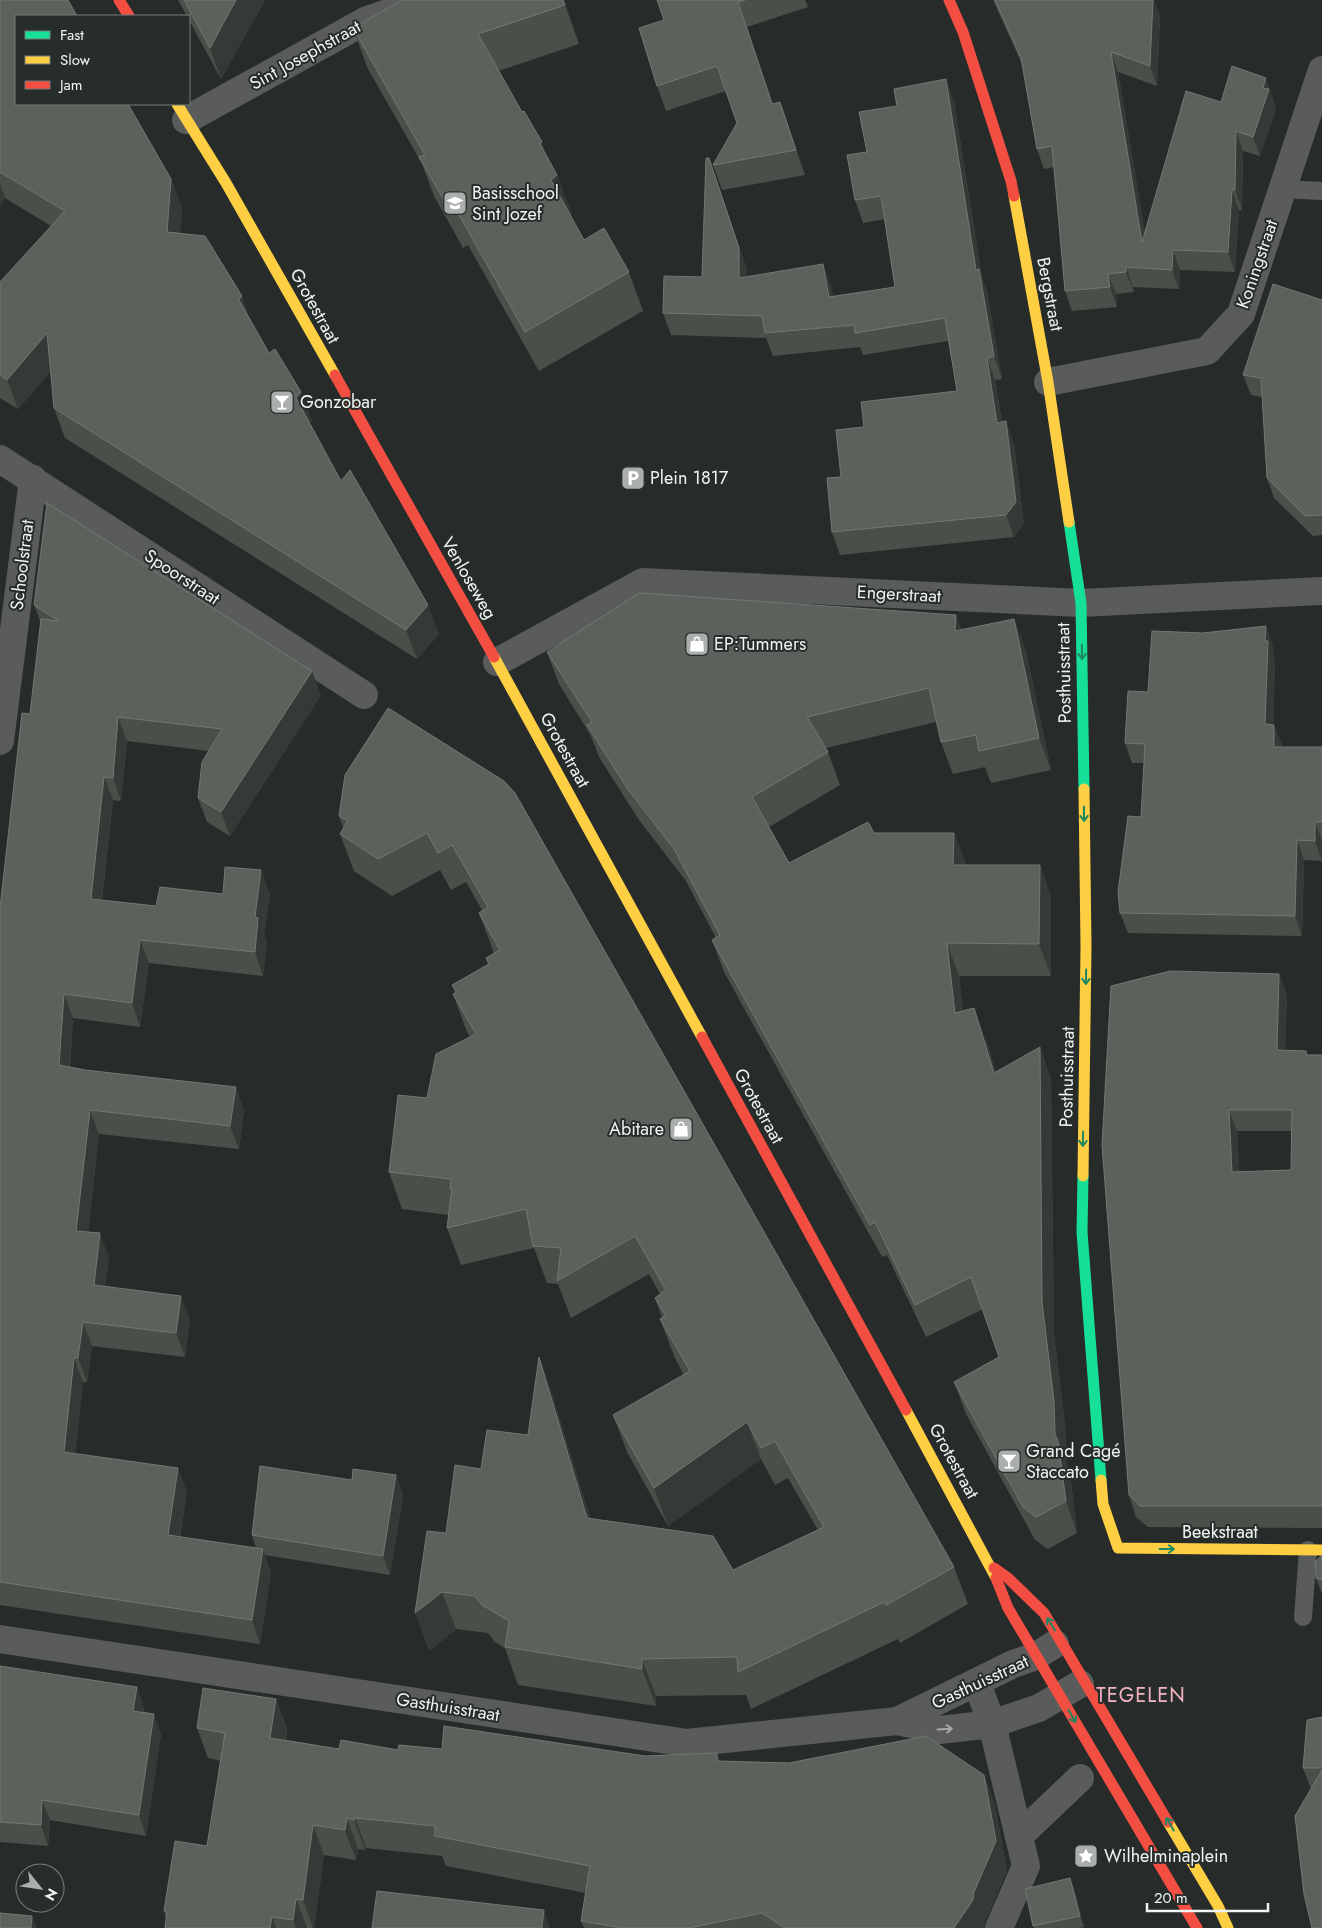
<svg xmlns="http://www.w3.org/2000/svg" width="1322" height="1928" font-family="Jost,sans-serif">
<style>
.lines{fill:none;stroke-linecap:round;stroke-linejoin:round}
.lane{stroke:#5a5c5b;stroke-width:18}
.street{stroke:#5a5c5b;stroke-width:28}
.fast{stroke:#16e098;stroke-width:11}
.slow{stroke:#ffcf43;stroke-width:11}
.jam{stroke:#f24e42;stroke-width:11}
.wall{fill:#49504a;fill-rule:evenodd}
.shaded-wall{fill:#343a35}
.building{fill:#5b625c;stroke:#727974;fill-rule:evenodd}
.oneway{stroke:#1e8661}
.oneway2{stroke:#a5a8a7}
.labels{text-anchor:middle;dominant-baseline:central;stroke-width:4;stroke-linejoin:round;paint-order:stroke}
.street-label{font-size:18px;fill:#f0f4f3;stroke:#262d2a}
.poi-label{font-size:18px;fill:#f0f4f3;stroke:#262d2a;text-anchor:start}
.quarter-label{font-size:20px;letter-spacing:1px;fill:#f5b2c0;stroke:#262d2a}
</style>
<rect width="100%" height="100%" fill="#272c2a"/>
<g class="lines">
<g class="lane">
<path d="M1282 189 1322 191"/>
<path d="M1303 1617 1308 1550"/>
</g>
<g class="street">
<path d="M186 120 367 20 427 0"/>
<path d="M1048 382 1207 351 1241 314 1322 70"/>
<path d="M0 459 364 695"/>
<path d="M497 662 643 582 1081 603 1322 591"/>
<path d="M0 741 33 479"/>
<path d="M0 1639 687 1743 897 1721 940 1730 992 1724 1039 1708 1080 1684"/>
<path d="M977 1683 992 1724 1026 1866 999 1928"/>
<path d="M897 1721 1013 1664 1036 1656 1055 1644"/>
<path d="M1019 1836 1080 1778"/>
</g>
<g class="fast">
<path d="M1069 522 1081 603 1084 789"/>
<path d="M1083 1176 1082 1232 1101 1480"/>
</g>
<g class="slow">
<path d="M177 104 226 183 335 375"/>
<path d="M1014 196 1048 382 1069 522"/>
<path d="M494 657 702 1037"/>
<path d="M1083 1176 1086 946 1084 789"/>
<path d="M906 1410 996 1578"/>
<path d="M1101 1480 1103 1504 1118 1548 1322 1550"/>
<path d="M1168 1822 1218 1906 1228 1928"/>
</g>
<g class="jam">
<path d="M119 0 129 16"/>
<path d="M949 0 963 32 1011 181 1014 196"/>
<path d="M335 375 494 657"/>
<path d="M702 1037 906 1410"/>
<path d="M994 1568 1008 1578 1044 1613 1168 1822"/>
<path d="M996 1578 1008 1608 1197 1928"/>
</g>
</g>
<g class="wall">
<path d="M0 0 171 179 182 208 180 233 250 320 269 353 301 392 312 421 309 423 341 481 439 634 417 659 65 438 54 408 51 371 18 409 0 398V282L51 226 5 198 0 207Z"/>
<path d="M178 0H265L221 79 189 20V16H187Z"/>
<path d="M402 0H564L579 44 498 71 548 158 572 214 570 215 584 240 629 272 643 311 539 371 468 245 463 248 434 196 422 164 367 67 353 28Z"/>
<path d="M657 0H805L808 7 747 27 773 104 780 102 805 175 722 190 713 165 737 123 726 91 666 111 657 86 664 20Z"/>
<path d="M993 0H1154L1160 17 1157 86 1118 72 1145 233 1221 102 1273 97V100L1276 109 1260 156 1243 151 1242 210H1239L1235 272 1180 270 1179 289 1133 287 1134 292 1116 294 1117 307 1072 311 1065 291 1054 167 1044 169 1037 149 1022 64Z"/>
<path d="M954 102 982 277 987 291 1002 379 995 380 1002 422 1014 444 1024 524 1014 537 840 555 832 532 841 477 864 427 957 391 948 341 863 355 860 347 773 356 766 338 671 335 663 313 702 277 709 158 747 270V276L831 286 833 297 895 287 885 219 863 223 855 200Z"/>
<path d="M1322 300V535L1313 536 1274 498 1267 478 1262 397 1251 395 1243 375Z"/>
<path d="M34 605 321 695 230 836 207 822 198 798 209 751 127 741 121 801 113 800 102 900 156 906 223 894H270L264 934 267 942 263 976 149 963 140 1027 73 1018 70 1067 244 1111 239 1149 99 1134 88 1232 109 1257 105 1286 190 1320 185 1357 92 1346 87 1382H83L75 1454 187 1492 180 1537 256 1548 252 1535 403 1494 390 1575 265 1555 271 1573 260 1644 0 1605V908L30 714 41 623Z"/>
<path d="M1014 619 1026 651 1051 770 991 783 985 767 953 774 941 742 936 722 826 748 828 752 840 785 769 827 789 863 874 833H954L966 865H1040L1051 897V976H959L963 1011 986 1040 996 1072 1040 1047 1051 1079 1054 1334 1066 1433V1462L1070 1473 1077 1533 1048 1549 1035 1540 966 1414 954 1382 999 1357 983 1309 926 1337 887 1255 882 1257 724 972 712 940 716 938 686 881 639 820 599 757 591 736 559 684 547 652 961 630Z"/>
<path d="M1273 646V653L1275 661 1273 725 1282 745V747H1322V861L1304 860 1302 936 1128 933 1120 913 1141 817 1144 763H1132L1125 743 1148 692Z"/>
<path d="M388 708 954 1567 968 1604 900 1643 898 1639 751 1709 746 1695 656 1696V1706L518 1685 505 1648 495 1642 488 1633 456 1629 429 1651 446 1533 481 1469 528 1435 552 1394 590 1518 733 1570 818 1530 788 1478 775 1485 761 1459 668 1526 627 1452 613 1415 684 1375 674 1356 660 1319 662 1318 655 1298 660 1294 649 1274 571 1318 558 1284 547 1283 534 1248 461 1265 447 1228 449 1215 402 1209 389 1172 427 1098 470 1037 467 1032 453 994 455 993 452 985 488 964 486 958 494 953 479 913 482 910 466 882 451 890 440 870 392 896 354 871 340 834 343 828 339 816Z"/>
<path d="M1279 974 1287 995 1285 1051H1306L1308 1055H1322V1528L1148 1527 1136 1517 1129 1495 1102 1145ZM1237 1131H1291V1170L1239 1172Z"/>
<path d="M1322 1555V1594L1316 1578Z"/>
<path d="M0 1666 144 1707V1712L154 1714 161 1734 146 1836 50 1820 48 1846 0 1842Z"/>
<path d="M276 1699 287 1729 286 1740 339 1749H442L645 1756 717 1753 720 1762 984 1775 995 1805 1007 1871 985 1922 984 1928H584L581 1921 586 1893 446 1866 442 1856 366 1848 365 1850 358 1849 356 1860 324 1855 314 1928H165L166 1918 164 1911 207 1846 221 1761 208 1758 197 1728Z"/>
<path d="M1322 1717V1928L1311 1789 1303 1768Z"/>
<path d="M1070 1878 1074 1889 1084 1927 1080 1928H1034L1033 1926Z"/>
</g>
<g class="shaded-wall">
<path d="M236 0H265L221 79 210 48Z"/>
<path d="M563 0H564L579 44Z"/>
<path d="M1153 0H1154L1160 17 1157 86 1150 66Z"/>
<path d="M738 2 747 27 781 129 772 104Z"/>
<path d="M1111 52 1118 72 1150 261 1142 242Z"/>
<path d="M1266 78 1273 97V100L1276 109 1260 156 1253 137Z"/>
<path d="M946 79 954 102 982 277 987 291 1002 379 994 356 976 270Z"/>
<path d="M780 102 789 127 805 175 796 150Z"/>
<path d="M1236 131 1243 151 1242 210 1235 190Z"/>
<path d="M542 142 555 177 557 175 572 214 565 219 551 180 540 144Z"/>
<path d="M709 158 747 270V300L739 278Z"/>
<path d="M171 179 182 208 177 261 167 232Z"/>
<path d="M0 183 5 198 0 207Z"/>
<path d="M1232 190 1239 210 1235 272 1228 252Z"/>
<path d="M1173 250 1180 270 1179 289 1172 270Z"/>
<path d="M823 264 831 286 837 320 829 297Z"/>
<path d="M1126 267 1133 287 1134 292 1126 272Z"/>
<path d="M1108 274 1116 294 1117 307 1110 287Z"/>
<path d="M242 296 252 326 239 300Z"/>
<path d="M47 333 58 363 18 409 7 380Z"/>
<path d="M987 358 995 380 1005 445 997 423Z"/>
<path d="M301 392 312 421 306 427 296 398Z"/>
<path d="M1006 421 1014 444 1024 524 1014 537 1006 515Z"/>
<path d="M428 605 439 634 417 659 406 630Z"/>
<path d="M956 615 968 647 955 631Z"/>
<path d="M1014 619 1026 651 1051 770 1039 738Z"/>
<path d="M1266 626 1273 646V653L1275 661 1273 744 1265 724Z"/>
<path d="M312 671 321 695 230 836 221 812Z"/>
<path d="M118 717 127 741 121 801 113 778Z"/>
<path d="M1274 725 1282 745 1281 767 1274 747Z"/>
<path d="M104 777 113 800 99 923 91 899Z"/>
<path d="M1315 822 1322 841V861L1315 841Z"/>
<path d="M954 833 966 865H953Z"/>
<path d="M1297 840 1304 860 1302 936 1295 916Z"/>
<path d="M1040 865 1051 897V976L1039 944Z"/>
<path d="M261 870 270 894 264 934 267 942 263 976 255 952V917Z"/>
<path d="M140 940 149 963 140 1027 132 1003Z"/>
<path d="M947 943 959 976 967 1045 955 1013Z"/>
<path d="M1279 974 1287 995 1285 1072 1277 1050Z"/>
<path d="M64 994 73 1018 68 1088 59 1065Z"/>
<path d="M974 1008 986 1040 1006 1105 994 1073Z"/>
<path d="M1040 1047 1051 1079 1054 1334 1066 1433V1462L1070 1473 1077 1533 1066 1501 1055 1434 1042 1302Z"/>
<path d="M236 1087 244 1111 239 1149 230 1126Z"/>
<path d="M90 1110 99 1134 85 1255 76 1231Z"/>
<path d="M1229 1110 1237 1131 1240 1194 1232 1172Z"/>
<path d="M100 1233 109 1257 103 1309 94 1285Z"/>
<path d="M181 1296 190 1320 185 1357 176 1333Z"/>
<path d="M83 1322 92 1346 87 1382 78 1358Z"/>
<path d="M539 1357 552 1394 601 1555 587 1518Z"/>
<path d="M74 1358 83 1382 73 1476 64 1452Z"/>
<path d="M747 1422 761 1459 668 1526 654 1488Z"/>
<path d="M178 1468 187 1492 176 1559 168 1535Z"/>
<path d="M396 1475 403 1494 390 1575 383 1556Z"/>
<path d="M263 1549 271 1573 260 1644 252 1620Z"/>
<path d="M442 1592 456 1629 429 1651 415 1613Z"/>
<path d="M642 1659 656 1696V1706L642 1669Z"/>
<path d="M137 1687 144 1707 141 1731 133 1711Z"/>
<path d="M276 1699 287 1729 281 1768 270 1738Z"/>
<path d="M154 1714 161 1734 146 1836 139 1815Z"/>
<path d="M984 1775 995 1805 1007 1871 985 1922 984 1928H954Z"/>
<path d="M42 1800 50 1820 48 1846 41 1825Z"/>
<path d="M347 1818 358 1849 356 1860 345 1830Z"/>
<path d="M355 1818 366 1848 365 1850 354 1820Z"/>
<path d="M313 1825 324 1855 314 1928H313L303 1900Z"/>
<path d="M1070 1878 1074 1889 1084 1927 1080 1916Z"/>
<path d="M296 1899 307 1928H296L293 1920Z"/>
<path d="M544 1910 550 1928H542Z"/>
<path d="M32 1916 37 1928H31Z"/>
<path d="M272 1917 276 1928H270Z"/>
</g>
<g class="building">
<path d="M0 0H68L77 16H16V104H128L171 179 167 232 205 236 242 296 239 300 269 353 275 349 301 392 296 398 341 481 350 470 428 605 406 630 54 408 47 333 7 380 0 375V282L65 211 0 172Z"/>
<path d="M184 0H236L210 48Z"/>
<path d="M402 0H563L565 5 478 34 522 112 524 111 542 142 540 144 557 175 551 180 584 240 604 228 629 272 525 332 454 206 449 209 419 157 425 155 353 28Z"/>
<path d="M657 0H745L738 2 772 104 780 102 796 150 713 165 737 123 717 66 657 86 639 28 664 20Z"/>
<path d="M995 0H1153L1150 66 1111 52 1142 242 1186 91 1221 102 1232 66 1266 78 1263 88 1269 89 1253 137 1236 131 1235 190H1232L1228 252 1173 250 1172 270 1126 267V272L1108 274 1110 287 1065 291 1052 146 1037 149 1021 58Z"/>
<path d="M946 79 976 270 979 269 994 356 987 358 997 423 1006 421 1016 502 1006 515 832 532 827 478 841 477 836 430 864 427 861 402 957 391 945 318 855 333 854 325 765 333 762 316 663 313 664 276 702 277 706 158H709L739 248V278L823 264 829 297 895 287 881 196 855 200 847 155 867 152 859 112 897 106 894 89Z"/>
<path d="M1273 284 1322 300V515L1305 516 1267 478 1261 378 1243 375Z"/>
<path d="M47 503 312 671 221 812 198 798 202 762 222 729 118 717 113 778 104 777 91 899 156 906 160 887 223 894 225 867 261 870 255 917 258 918 255 952 140 940 132 1003 64 994 59 1065 85 1070 236 1087 230 1126 90 1110 76 1231 100 1233 94 1285 181 1296 176 1333 83 1322 78 1358H74L64 1452 178 1468 168 1535 263 1549 252 1620 0 1582V908L22 713 30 714 41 619 59 621 34 605Z"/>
<path d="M639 593 956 615 955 631 1014 619 1039 738 979 751 976 735 941 742 929 688 807 717 828 752 752 797 789 863 868 822 874 833H954L953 865H1040L1039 944 947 943 955 1013 974 1008 994 1073 1040 1047 1042 1302 1054 1401 1055 1434 1058 1441 1066 1501 1036 1517 1023 1507 954 1382 999 1357 971 1277 915 1305 875 1222 870 1225 712 940 720 935 674 849 627 788 587 725 592 722 547 652Z"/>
<path d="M1266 626 1265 641H1268L1265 724 1274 725V747H1322V822H1315V841L1297 840 1295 916 1120 913 1118 892 1128 816 1141 817 1145 744 1125 743 1128 691 1148 692 1152 631 1203 633Z"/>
<path d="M388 708 504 781 515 793 954 1567 886 1605 884 1602 738 1672 737 1657 642 1659V1669L505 1647 509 1621 482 1605 475 1596 442 1592 415 1613 427 1531 446 1533 455 1465 481 1469 487 1430 528 1435 539 1357 587 1518 713 1536 733 1570 824 1527 775 1441 761 1448 747 1422 654 1488 613 1415 690 1371 660 1319 666 1316 655 1298 666 1290 635 1236 557 1281 561 1248 533 1246 526 1209 447 1228 452 1188 450 1189 451 1179 389 1172 398 1095 427 1098 436 1054 476 1034 453 994 457 992 452 985 489 964 486 958 500 950 479 913 488 907 452 845 438 853 427 833 378 859 340 834 348 821 339 816 345 775Z"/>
<path d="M1170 971 1279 974 1277 1050 1306 1051V1055H1322V1506H1140L1129 1495 1102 1145 1111 986ZM1229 1110H1292L1291 1170 1232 1172Z"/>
<path d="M260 1466 352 1480 353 1469 396 1475 383 1556 252 1535Z"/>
<path d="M1322 1555V1580L1316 1578 1315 1562Z"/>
<path d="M0 1666 137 1687 133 1711 154 1714 139 1815 42 1800 41 1825 0 1822Z"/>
<path d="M203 1688 276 1699 270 1738 339 1749 341 1740 398 1750 399 1745 442 1749 444 1726 645 1756 717 1753V1761L789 1763 926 1736 984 1775 996 1841 974 1892 973 1900 954 1928H785L762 1913 689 1928H623L581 1921 590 1866 435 1836V1826L355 1818 354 1820 347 1818 345 1830 313 1825 303 1900 296 1899 293 1920 272 1917 270 1928H165L167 1911H164L175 1841 207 1846 225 1733 197 1728Z"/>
<path d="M1322 1717V1768H1303L1307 1720Z"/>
<path d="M1322 1770V1928H1312L1304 1894 1295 1816Z"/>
<path d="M1070 1878 1080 1916 1033 1926 1025 1889Z"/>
<path d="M377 1891 544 1910 542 1928H372Z"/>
<path d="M0 1913 32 1916 31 1928H0Z"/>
</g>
<defs><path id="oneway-shaft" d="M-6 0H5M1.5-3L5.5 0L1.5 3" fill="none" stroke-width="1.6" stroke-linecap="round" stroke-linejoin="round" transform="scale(1.25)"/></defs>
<g class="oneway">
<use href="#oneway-shaft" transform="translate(1082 652) rotate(89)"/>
<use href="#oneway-shaft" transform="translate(1084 814) rotate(89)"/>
<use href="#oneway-shaft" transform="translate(1086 977) rotate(91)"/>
<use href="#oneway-shaft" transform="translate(1083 1139) rotate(91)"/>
<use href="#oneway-shaft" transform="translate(1167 1549)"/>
<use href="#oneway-shaft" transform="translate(1051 1624) rotate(-122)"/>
<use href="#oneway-shaft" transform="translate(1072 1716) rotate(60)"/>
<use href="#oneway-shaft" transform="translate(1170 1824) rotate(-120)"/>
</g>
<use class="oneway2" href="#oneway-shaft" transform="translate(945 1729) rotate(-3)"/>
<defs>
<g id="school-square" transform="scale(1.25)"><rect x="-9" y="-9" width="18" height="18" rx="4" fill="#aaaead" stroke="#262d2a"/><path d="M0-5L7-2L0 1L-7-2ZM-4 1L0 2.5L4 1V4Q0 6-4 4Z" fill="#fff"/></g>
<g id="bar-square" transform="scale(1.25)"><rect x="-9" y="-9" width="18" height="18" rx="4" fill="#aaaead" stroke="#262d2a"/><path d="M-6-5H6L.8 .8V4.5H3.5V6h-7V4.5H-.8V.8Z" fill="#fff"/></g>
<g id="parking-square" transform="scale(1.25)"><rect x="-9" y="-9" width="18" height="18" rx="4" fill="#aaaead" stroke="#262d2a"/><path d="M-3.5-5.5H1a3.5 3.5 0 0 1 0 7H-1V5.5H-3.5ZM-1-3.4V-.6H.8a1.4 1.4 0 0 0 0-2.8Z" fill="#fff"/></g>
<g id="shop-square" transform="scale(1.25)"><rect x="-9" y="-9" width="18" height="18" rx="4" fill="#aaaead" stroke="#262d2a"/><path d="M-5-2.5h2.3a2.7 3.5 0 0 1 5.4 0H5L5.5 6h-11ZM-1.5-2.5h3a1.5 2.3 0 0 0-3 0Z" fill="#fff"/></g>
<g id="sight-square" transform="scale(1.25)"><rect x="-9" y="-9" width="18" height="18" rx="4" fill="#aaaead" stroke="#262d2a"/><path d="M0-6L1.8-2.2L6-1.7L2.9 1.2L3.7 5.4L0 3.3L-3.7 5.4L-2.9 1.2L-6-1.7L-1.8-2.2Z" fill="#fff"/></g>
</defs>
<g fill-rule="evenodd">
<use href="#school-square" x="455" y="203"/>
<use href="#bar-square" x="282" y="402"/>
<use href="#parking-square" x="633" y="478"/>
<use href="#shop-square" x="697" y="644"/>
<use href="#shop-square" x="681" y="1129"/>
<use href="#bar-square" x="1009" y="1461"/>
<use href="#sight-square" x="1086" y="1856"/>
</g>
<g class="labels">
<g class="street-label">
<text transform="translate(305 55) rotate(-29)">Sint Josephstraat</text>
<text transform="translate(1257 264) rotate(-71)">Koningstraat</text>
<text transform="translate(1050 294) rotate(79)">Bergstraat</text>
<text transform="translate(315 306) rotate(61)">Grotestraat</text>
<text transform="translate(22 565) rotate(-83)">Schoolstraat</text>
<text transform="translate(182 577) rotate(33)">Spoorstraat</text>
<text transform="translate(469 578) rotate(60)">Venloseweg</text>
<text transform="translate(899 594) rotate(3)">Engerstraat</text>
<text transform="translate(1064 673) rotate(-91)">Posthuisstraat</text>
<text transform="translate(565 750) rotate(61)">Grotestraat</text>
<text transform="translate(1067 1077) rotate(-89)">Posthuisstraat</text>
<text transform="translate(759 1106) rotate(61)">Grotestraat</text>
<text transform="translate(954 1461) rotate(61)">Grotestraat</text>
<text x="1220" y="1532">Beekstraat</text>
<text transform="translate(980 1682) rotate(-25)">Gasthuisstraat</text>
<text transform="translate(448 1707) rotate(9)">Gasthuisstraat</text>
</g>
<g class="poi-label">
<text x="472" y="193">Basisschool<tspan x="472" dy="21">Sint Jozef</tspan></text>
<text x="300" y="402">Gonzobar</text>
<text x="650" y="478">Plein 1817</text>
<text x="714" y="644">EP:Tummers</text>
<text x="664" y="1129" text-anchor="end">Abitare</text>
<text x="1026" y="1451">Grand Cagé<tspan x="1026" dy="21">Staccato</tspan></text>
<text x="1104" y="1856">Wilhelminaplein</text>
</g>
<g class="quarter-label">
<text x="1141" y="1695">TEGELEN</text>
</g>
</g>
<rect x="15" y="15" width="175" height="90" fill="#262d2a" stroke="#777d7a"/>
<rect x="25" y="31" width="25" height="8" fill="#16e098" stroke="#777d7a"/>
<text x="60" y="40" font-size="15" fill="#f0f4f3">Fast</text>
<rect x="25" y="56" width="25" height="8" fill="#ffcf43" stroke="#777d7a"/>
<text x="60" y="65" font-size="15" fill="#f0f4f3">Slow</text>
<rect x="25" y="81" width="25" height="8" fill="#f24e42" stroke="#777d7a"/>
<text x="60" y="90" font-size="15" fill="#f0f4f3">Jam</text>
<g transform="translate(40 1888) rotate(120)"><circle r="24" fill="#262d2a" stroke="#777d7a"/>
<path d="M0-4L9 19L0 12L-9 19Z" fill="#aaaead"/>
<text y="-8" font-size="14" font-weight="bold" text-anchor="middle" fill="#f0f4f3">N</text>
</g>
<path d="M1147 1903v8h121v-8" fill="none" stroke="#f0f4f3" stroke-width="2.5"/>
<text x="1154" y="1903" font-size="15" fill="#f0f4f3" stroke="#262d2a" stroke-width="4" paint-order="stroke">20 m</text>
</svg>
